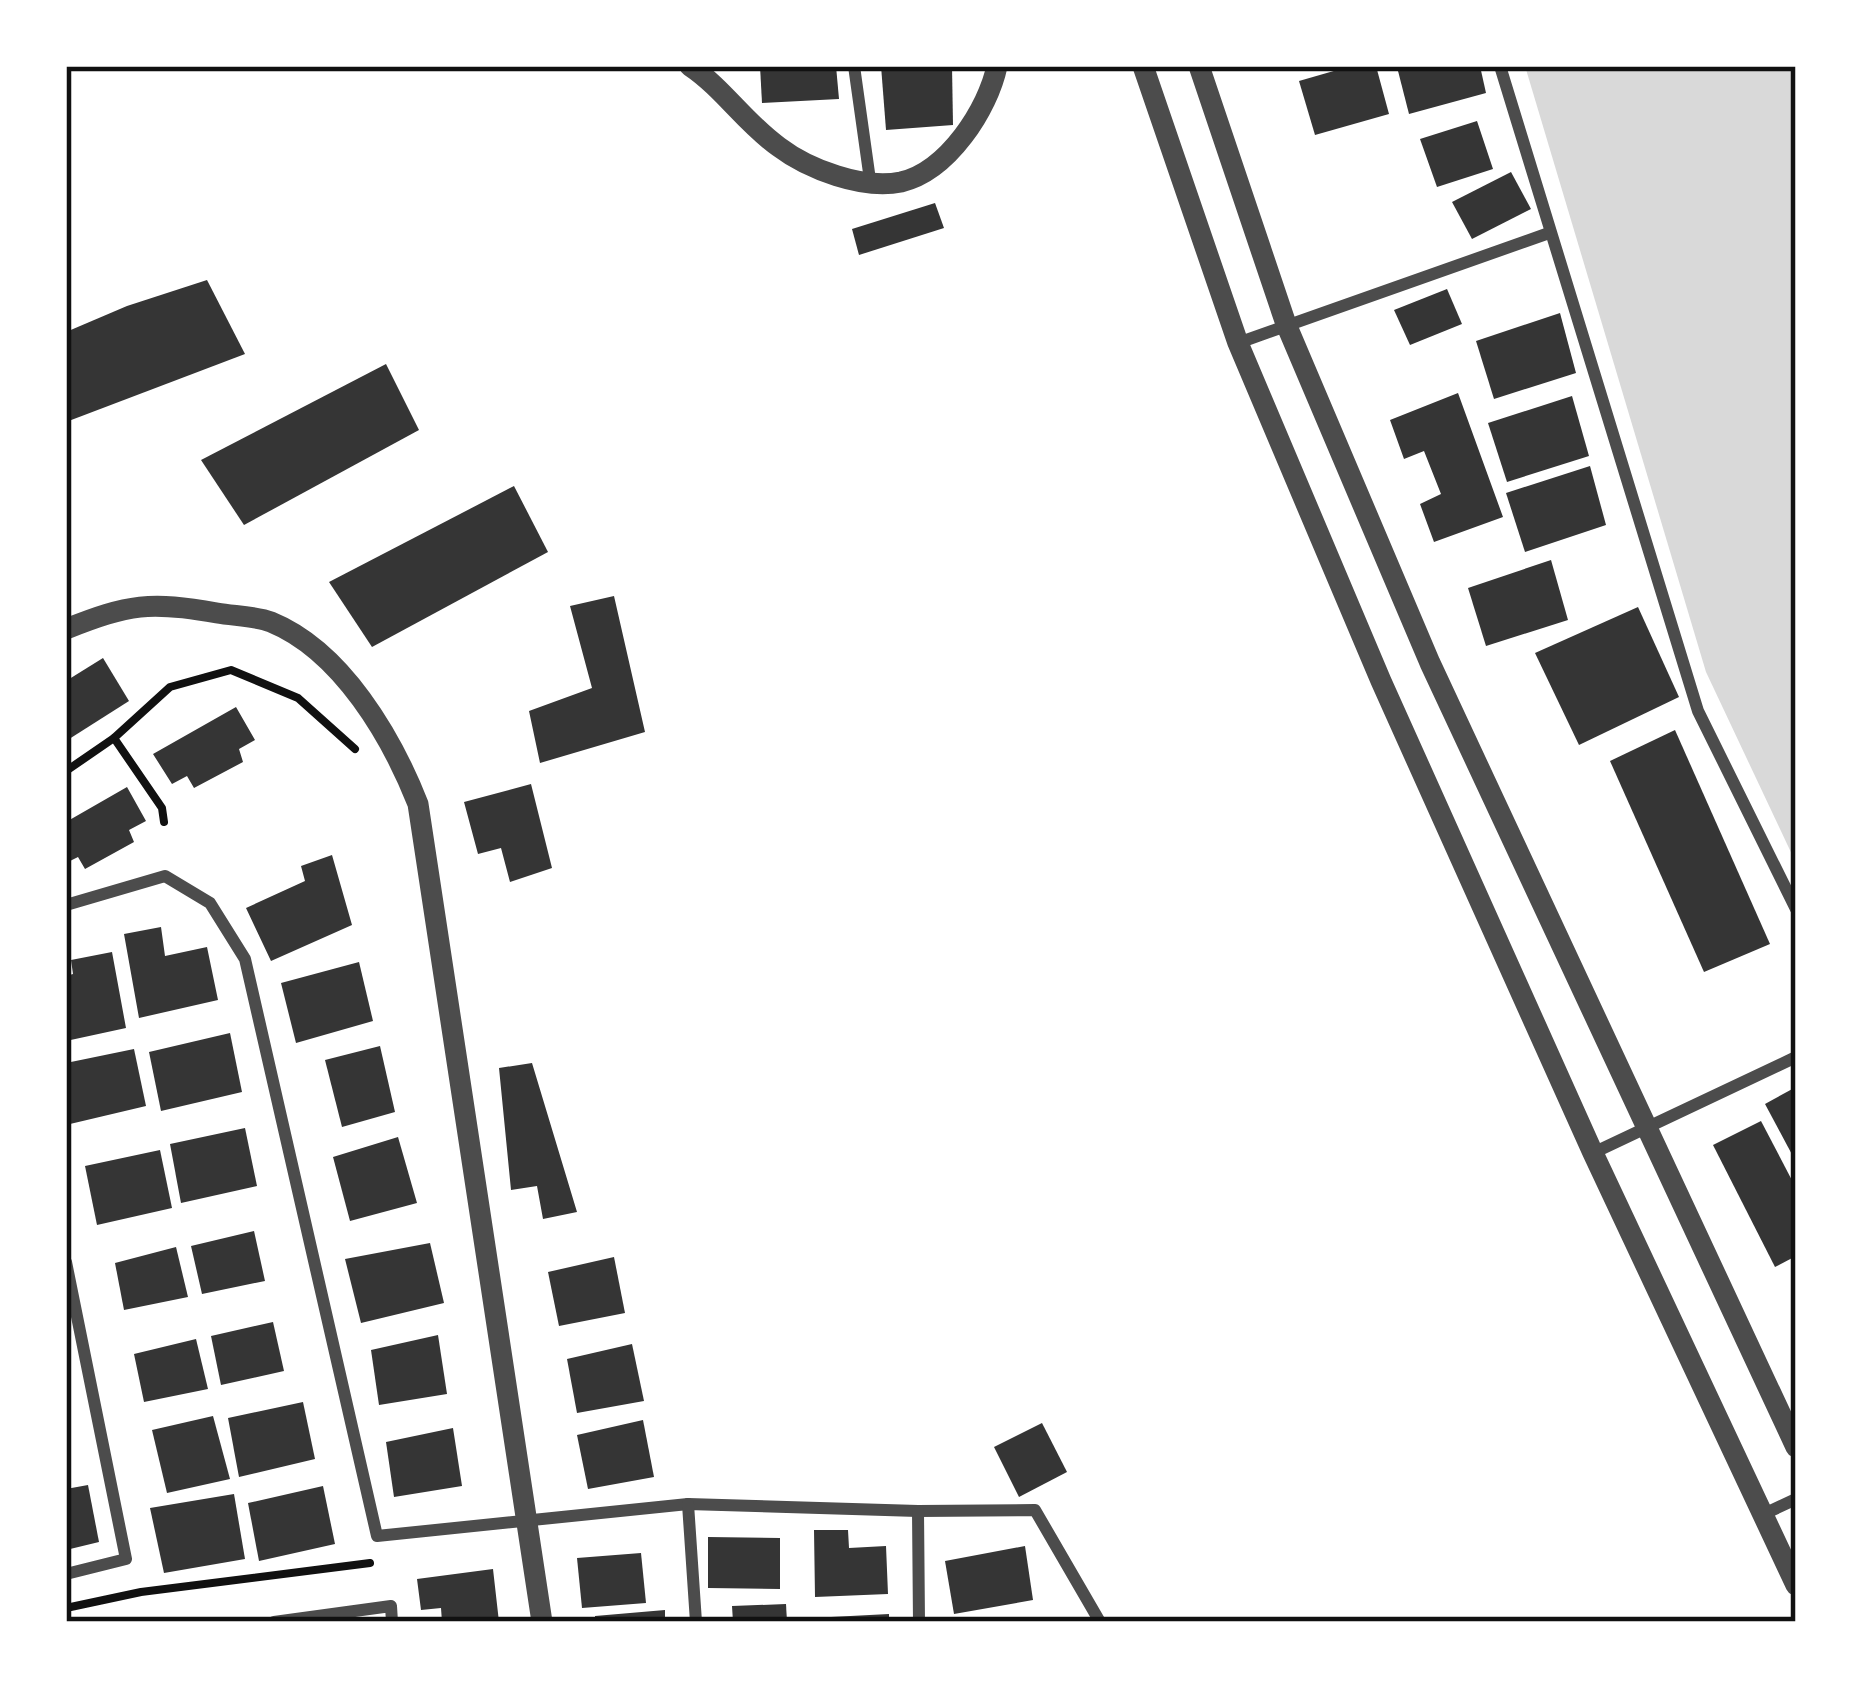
<svg xmlns="http://www.w3.org/2000/svg" width="1862" height="1688" font-family="'IBM Plex Serif',serif">
<style>
.water{fill:#d9d9d9}
.building{fill:#353535}
.lines{fill:none;stroke-linecap:round;stroke-linejoin:round}
.path{stroke:#111;stroke-width:8}
.minor{stroke:#4c4c4c;stroke-width:12}
.tertiary{stroke:#4c4c4c;stroke-width:21}
.neatline{fill:none;stroke:#111;stroke-width:4.5}
</style>
<rect width="100%" height="100%" fill="#fff"/>
<path class="water" d="M1525 66H1796V863L1706 672Z"/>
<g class="building">
<path d="M760 66H836L839 99 762 103Z"/>
<path d="M881 66H952L953 125 886 130Z"/>
<path d="M1351 66H1376L1389 114 1315 135 1299 81Z"/>
<path d="M1480 66 1486 93 1409 114 1397 67Z"/>
<path d="M1477 121 1493 169 1437 187 1420 139Z"/>
<path d="M1511 172 1531 209 1472 239 1452 202Z"/>
<path d="M935 203 944 228 859 255 852 229Z"/>
<path d="M207 280 245 354 66 422V332L127 306Z"/>
<path d="M1447 289 1462 324 1410 345 1394 310Z"/>
<path d="M1560 313 1576 373 1494 399 1476 341Z"/>
<path d="M386 364 419 430 244 525 201 460Z"/>
<path d="M1458 393 1503 517 1434 542 1420 504 1441 494 1424 451 1404 459 1390 420Z"/>
<path d="M1572 396 1589 456 1507 482 1488 423Z"/>
<path d="M1590 466 1606 525 1525 552 1506 493Z"/>
<path d="M514 486 548 552 372 647 329 582Z"/>
<path d="M1551 560 1568 620 1486 646 1468 588Z"/>
<path d="M614 596 645 732 540 763 529 711 592 688 570 606Z"/>
<path d="M1638 607 1679 697 1579 745 1535 653Z"/>
<path d="M103 658 129 701 66 741V681Z"/>
<path d="M236 707 255 740 239 749 243 762 194 788 187 776 172 784 153 754Z"/>
<path d="M1675 730 1770 944 1704 972 1610 761Z"/>
<path d="M531 784 552 868 510 882 501 848 478 854 464 802Z"/>
<path d="M127 787 146 821 129 830 134 842 85 869 78 857 66 863V822Z"/>
<path d="M332 855 352 925 271 961 246 908 305 881 301 866Z"/>
<path d="M161 927 165 956 207 947 218 1000 139 1018 124 934Z"/>
<path d="M112 952 126 1028 66 1041V976L73 974 71 960Z"/>
<path d="M359 962 373 1021 296 1043 281 983Z"/>
<path d="M230 1033 242 1092 161 1111 149 1052Z"/>
<path d="M380 1046 395 1112 342 1127 325 1060Z"/>
<path d="M134 1049 146 1106 70 1124 66 1063Z"/>
<path d="M532 1063 577 1212 543 1219 537 1186 511 1190 499 1068Z"/>
<path d="M1796 1087V1162L1765 1104Z"/>
<path d="M1761 1121 1796 1188V1256L1775 1267 1713 1145Z"/>
<path d="M245 1128 257 1186 181 1203 170 1144Z"/>
<path d="M398 1137 417 1203 350 1221 333 1157Z"/>
<path d="M160 1150 172 1208 97 1225 85 1166Z"/>
<path d="M254 1231 265 1281 202 1294 191 1246Z"/>
<path d="M430 1243 444 1303 361 1323 345 1259Z"/>
<path d="M176 1247 188 1297 124 1310 115 1263Z"/>
<path d="M614 1257 625 1313 559 1326 548 1272Z"/>
<path d="M273 1322 284 1371 221 1385 211 1336Z"/>
<path d="M438 1335 447 1394 379 1405 371 1350Z"/>
<path d="M196 1339 208 1389 144 1402 134 1354Z"/>
<path d="M632 1344 644 1401 577 1413 567 1359Z"/>
<path d="M303 1402 315 1459 239 1477 228 1418Z"/>
<path d="M213 1416 230 1479 167 1493 152 1430Z"/>
<path d="M643 1420 654 1477 588 1489 577 1435Z"/>
<path d="M1042 1423 1067 1472 1019 1497 994 1447Z"/>
<path d="M453 1428 462 1486 394 1497 386 1442Z"/>
<path d="M88 1485 99 1542 66 1550V1489Z"/>
<path d="M323 1486 335 1544 259 1561 248 1503Z"/>
<path d="M234 1494 245 1559 164 1573 150 1508Z"/>
<path d="M814 1530H848L849 1548 886 1546 888 1594 815 1597Z"/>
<path d="M708 1537 780 1538V1589L708 1588Z"/>
<path d="M1025 1546 1033 1600 954 1614 945 1561Z"/>
<path d="M641 1553 646 1603 582 1608 577 1558Z"/>
<path d="M493 1569 499 1622H442L441 1608 421 1610 417 1579Z"/>
<path d="M786 1604 787 1622H733L732 1606Z"/>
<path d="M665 1610V1622H595V1616Z"/>
<path d="M889 1614V1622H831V1617Z"/>
</g>
<g class="lines">
<g class="path">
<path d="M114 738 162 808 164 822"/>
<path d="M66 771 114 738 170 687 231 670 298 698 355 749"/>
<path d="M66 1608 141 1592 370 1563"/>
</g>
<g class="minor">
<path d="M854 66 870 180"/>
<path d="M1500 66 1698 711 1796 909"/>
<path d="M1238 343 1549 233"/>
<path d="M66 905 165 876 210 903 245 959 377 1536 688 1504 918 1511 1035 1510 1100 1622"/>
<path d="M1593 1153 1796 1057"/>
<path d="M66 1262 126 1559 66 1574"/>
<path d="M688 1504 696 1622"/>
<path d="M918 1511 919 1622"/>
<path d="M1764 1514 1796 1499"/>
<path d="M274 1622 391 1606 392 1622"/>
</g>
<g class="tertiary">
<path d="M690 66C723 88 746 124 779 147 808 169 863 190 901 182 948 171 988 109 997 66"/>
<path d="M1143 66 1238 343 1381 681 1593 1153 1796 1585"/>
<path d="M1199 66 1286 324 1430 663 1796 1447"/>
<path d="M66 629C129 604 150 601 217 613 234 616 256 616 271 622 342 651 392 738 418 804L542 1622"/>
</g>
</g>
<rect width="1862" height="1688" fill="none" stroke="#ffffff" stroke-width="138"/>
<rect x="69" y="69" width="1724" height="1550" class="neatline"/>
</svg>
